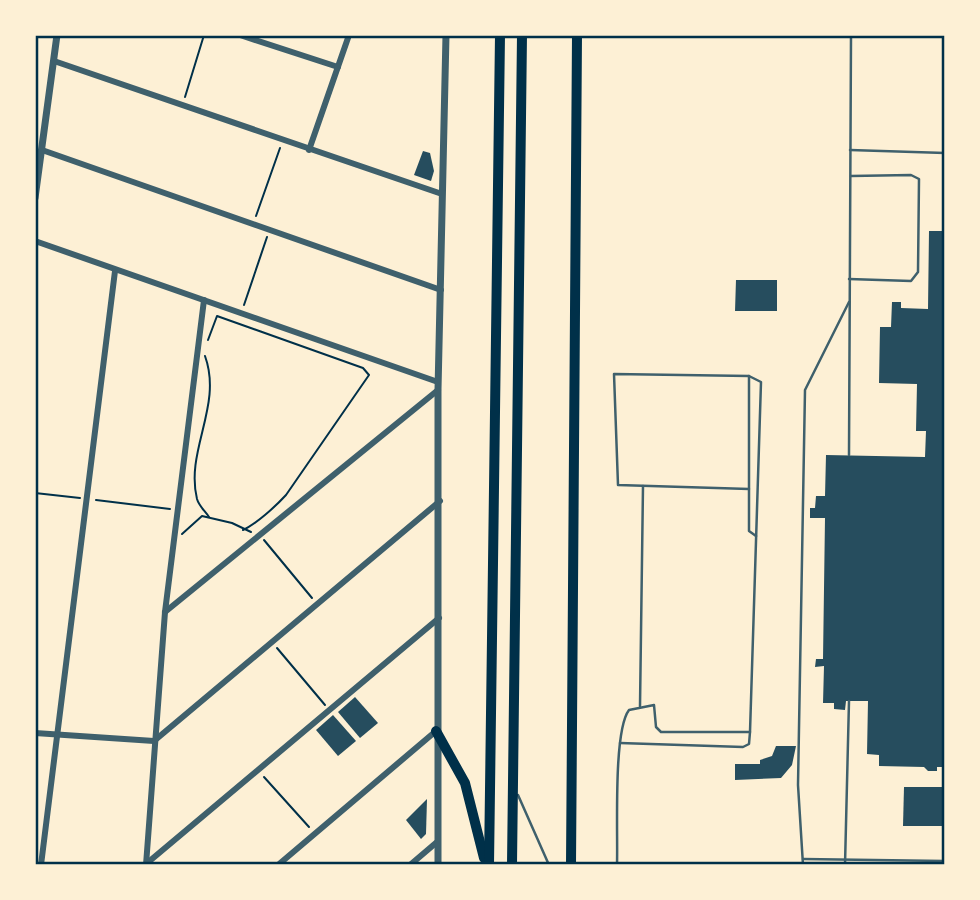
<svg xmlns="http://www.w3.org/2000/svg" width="980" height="900" font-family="Inter,sans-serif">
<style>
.building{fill:#264d5e}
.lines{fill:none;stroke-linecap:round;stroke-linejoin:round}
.path{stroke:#003049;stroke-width:2}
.service{stroke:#3f606c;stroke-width:2.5}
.minor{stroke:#3f606c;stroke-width:6}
.tertiary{stroke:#3f606c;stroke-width:7}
.primary{stroke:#003049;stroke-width:10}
.motorway{stroke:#003049;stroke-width:10}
.neatline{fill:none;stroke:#003049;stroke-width:2.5}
</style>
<rect width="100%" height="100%" fill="#fdf0d5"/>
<g class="building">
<path d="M423 151 430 153 434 171 431 181 414 175Z"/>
<path d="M929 231H945V767H937V771H928L924 767 879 766V755L867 754 868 701H846L845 710 834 709V703H823L824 666 815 667 816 659H823L825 518H810V508H815L816 496H825L826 455 925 457 926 431H916L917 384 879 383 880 327H891L892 302H901V308L928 309Z"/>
<path d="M736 280H777V311H735Z"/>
<path d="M355 697 378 723 360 738 338 712Z"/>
<path d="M333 715 356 741 338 756 316 730Z"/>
<path d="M776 746H796L792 765 781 778 735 780V764H760V760L772 756Z"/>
<path d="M904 787H945V826H903Z"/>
<path d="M427 799 426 834 421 839 406 820Z"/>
</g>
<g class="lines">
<g class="path">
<path d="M185 97 204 35"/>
<path d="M256 216 280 148"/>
<path d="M244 305 267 237"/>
<path d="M208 340 217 316 363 368 369 375 286 495C275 507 256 524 243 530"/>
<path d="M205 356C223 406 185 450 197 499 199 506 205 511 209 517"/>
<path d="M35 493 80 498"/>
<path d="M96 500 170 509"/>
<path d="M182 534 202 516 232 523 251 532"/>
<path d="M264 540 312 598"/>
<path d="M277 648 325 705"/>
<path d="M264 777 309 827"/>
</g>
<g class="service">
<path d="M850 150 945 153"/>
<path d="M849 279 911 281 918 272 919 179 911 175 851 176"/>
<path d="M749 376V531L756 536"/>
<path d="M849 455 851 35"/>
<path d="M640 706 643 486"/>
<path d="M620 743 743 747 749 744 750 732"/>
<path d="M518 795 549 865"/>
<path d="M803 859 945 861"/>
<path d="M617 865C618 833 613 731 629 710L654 705 656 727 661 732H750L761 382 749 376 614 374 618 485 749 489"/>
<path d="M803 865 798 785 805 390 849 302"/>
<path d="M845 865 849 701"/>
</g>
<g class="minor">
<path d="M240 35 338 67"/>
<path d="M54 61 442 194"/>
<path d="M42 150 441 290"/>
<path d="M309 150 349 35"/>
<path d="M35 241 438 382"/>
<path d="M165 612 438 390"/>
<path d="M35 733 154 741 440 501"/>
<path d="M146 864 439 618"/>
<path d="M41 865 115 271"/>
<path d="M146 865 165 612 204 300"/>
<path d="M278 865 436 731"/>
<path d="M410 865 437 842"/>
</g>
<g class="tertiary">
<path d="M35 198 57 35"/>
<path d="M438 865V390L446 35"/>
</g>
<path class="primary" d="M571 865 577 35"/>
<g class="motorway">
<path d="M436 731 465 783 484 858"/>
<path d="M489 865 500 35"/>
<path d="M512 865 522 35"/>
</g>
</g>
<rect width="980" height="900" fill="none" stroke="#fdf0d5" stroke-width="74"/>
<rect x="37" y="37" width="906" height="826" class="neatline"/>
</svg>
